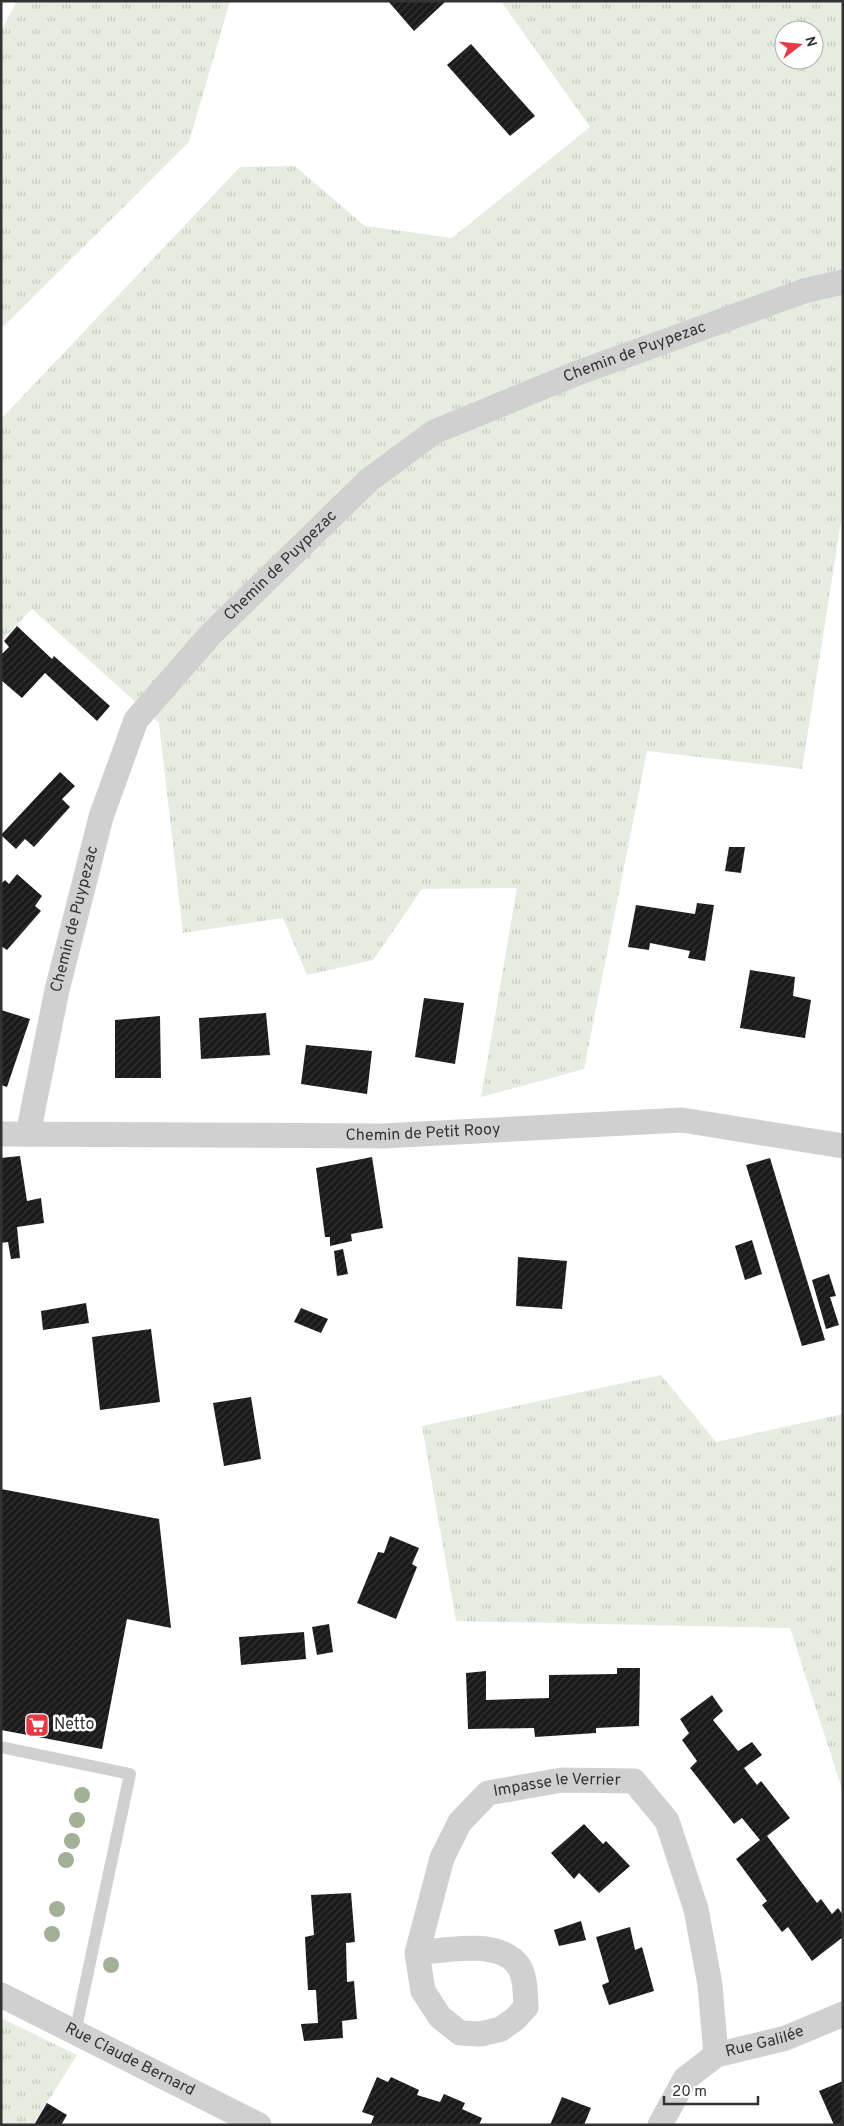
<svg xmlns="http://www.w3.org/2000/svg" width="844" height="2126" font-family="Overpass,sans-serif">
<style>
.grass{fill:url(#grass-tufts);fill-rule:evenodd}
.building{fill:url(#building-hatch)}
.lines{fill:none;stroke-linecap:round;stroke-linejoin:round}
.service{stroke:#d0d0d0;stroke-width:12}
.minor{stroke:#d0d0d0;stroke-width:25}
.tree{fill:#a2b095}
.labels{text-anchor:middle;dominant-baseline:central;stroke-width:5;stroke-linejoin:round;paint-order:stroke}
.street-label{font-size:16px;fill:#333;stroke:#fff}
.poi-label{font-size:16px;fill:#333;stroke:#fff;text-anchor:start}
</style>
<defs>
<pattern id="grass-tufts" width="24" height="20" patternUnits="userSpaceOnUse" patternTransform="scale(1.25)"><rect width="24" height="20" fill="#e6ecdf"/><path d="M3 7l-1-3M5 7V3M7 7l1-3M15 17l-1-3M17 17v-4M19 17l1-3" fill="none" stroke="#c6cbc0"/></pattern>
<pattern id="building-hatch" width="6" height="6" patternUnits="userSpaceOnUse" patternTransform="scale(1.25)"><rect width="6" height="6" fill="#1a1a1a"/><path d="M-1 1l2-2M0 6l6-6M5 7l2-2" fill="none" stroke="#333"/></pattern>
</defs>
<rect width="100%" height="100%" fill="#fff"/>
<g class="grass">
<path d="M17 1H230L189 142 1 329V31Z"/>
<path d="M501 1H843V509L802 769 647 751 584 1069 481 1097 517 888 422 889 373 960 307 975 283 918 183 933 159 723 32 609 1 641V419L240 167 295 166 365 226 452 238 590 127ZM784 30H814V60H784Z"/>
<path d="M661 1375 716 1442 843 1414V1792L790 1628 456 1621 422 1426Z"/>
<path d="M1 2018 77 2055 33 2125H1Z"/>
</g>
<g class="building">
<path d="M388 1H446L414 31Z"/>
<path d="M471 44 535 116 510 136 447 65Z"/>
<path d="M17 626 52 659 54 656 110 706 97 721 45 673 22 698 1 680V655L9 647 4 641Z"/>
<path d="M60 772 75 786 62 799 70 807 34 847 25 839 16 849 1 835Z"/>
<path d="M729 847H745L741 873 725 871Z"/>
<path d="M17 874 42 896 35 906 41 911 7 950 1 946V884L5 880 9 884Z"/>
<path d="M697 903 714 905 705 961 688 958 690 951 650 943 649 950 628 947 636 905 695 914Z"/>
<path d="M750 970 795 977 793 996 811 1000 805 1038 740 1028Z"/>
<path d="M424 998 464 1003 455 1064 415 1057Z"/>
<path d="M1 1010 30 1019 7 1087 1 1085Z"/>
<path d="M266 1013 270 1055 201 1059 199 1018Z"/>
<path d="M160 1016 161 1078H115V1020Z"/>
<path d="M306 1045 372 1051 367 1094 301 1084Z"/>
<path d="M20 1156 27 1201 41 1198 44 1223 17 1227 20 1258 11 1259 8 1242 1 1243V1158Z"/>
<path d="M372 1157 383 1228 351 1234 352 1241 330 1246V1237H325L316 1168Z"/>
<path d="M770 1158 825 1340 802 1346 746 1165Z"/>
<path d="M752 1240 762 1274 745 1280 735 1246Z"/>
<path d="M343 1249 348 1274 337 1276 334 1251Z"/>
<path d="M518 1257 567 1261 562 1309 516 1306Z"/>
<path d="M829 1274 836 1296 830 1297 839 1325 826 1329 812 1280Z"/>
<path d="M86 1303 89 1323 43 1330 41 1311Z"/>
<path d="M301 1308 328 1319 321 1333 294 1322Z"/>
<path d="M151 1329 160 1402 100 1410 92 1337Z"/>
<path d="M251 1397 261 1459 224 1466 213 1403Z"/>
<path d="M1 1489 159 1519 171 1628 127 1619 102 1749 1 1730Z"/>
<path d="M390 1536 419 1548 412 1564 417 1567 396 1619 357 1603 378 1552 384 1553Z"/>
<path d="M329 1624 333 1652 317 1655 312 1627Z"/>
<path d="M304 1632 306 1659 241 1665 239 1637Z"/>
<path d="M617 1668H640L639 1726 596 1728V1733L535 1737 534 1728 468 1729 466 1673 486 1671V1700L549 1698V1675L617 1674Z"/>
<path d="M712 1695 723 1711 713 1720 738 1751 752 1742 762 1755 744 1768 757 1785 761 1781 790 1818 767 1836 817 1903 821 1899 832 1914 838 1908 843 1915V1937L812 1961 788 1927 782 1932 762 1905 767 1901 736 1859 760 1840 742 1818 734 1824 690 1768 697 1761 682 1740 689 1733 680 1719Z"/>
<path d="M584 1824 603 1844 606 1841 630 1866 599 1893 579 1873 574 1879 551 1853Z"/>
<path d="M351 1893 355 1942 346 1943 347 1982 354 1981 357 2019 342 2021 343 2038 304 2041 301 2024 318 2023 316 1990H308L306 1957 305 1937 314 1935 311 1895Z"/>
<path d="M581 1921 586 1940 559 1946 554 1930Z"/>
<path d="M630 1927 635 1950 642 1947 654 1991 609 2005 602 1985 609 1982 596 1937Z"/>
<path d="M377 2077 388 2082 391 2077 419 2090 417 2095 440 2102 444 2094 465 2103 462 2109 482 2118 479 2125 371 2124 374 2116 362 2112Z"/>
<path d="M843 2081V2125H834L819 2091Z"/>
<path d="M562 2097 591 2108 584 2125H550Z"/>
<path d="M47 2103 67 2115 61 2125H34Z"/>
</g>
<g class="lines">
<path class="service" d="M1 1747 130 1774 75 2033"/>
<g class="minor">
<path id="s1" d="M1 1134 383 1136 682 1120 843 1146"/>
<path id="s2" d="M28 1134 57 990 101 817 136 720 211 634 369 480 434 432 575 374 804 291 843 282"/>
<path id="s3" d="M417 1953C444 1950 499 1939 518 1965 526 1976 525 1994 526 2007L515 2019 501 2029 481 2034 460 2033 440 2017 423 1991 417 1953 442 1858 460 1822 488 1793 562 1780 634 1781 667 1821 696 1909 710 1985 716 2055"/>
<path id="s4" d="M1 1995 259 2125"/>
<path id="s5" d="M660 2125 685 2079 716 2055 786 2038 843 2014"/>
</g>
</g>
<g class="tree">
<circle cx="82" cy="1795" r="8"/>
<circle cx="77" cy="1820" r="8"/>
<circle cx="72" cy="1841" r="8"/>
<circle cx="66" cy="1860" r="8"/>
<circle cx="57" cy="1909" r="8"/>
<circle cx="52" cy="1934" r="8"/>
<circle cx="111" cy="1965" r="8"/>
</g>
<defs>
<g id="supermarket-square" transform="scale(1.25)"><rect x="-9" y="-9" width="18" height="18" rx="4" fill="#e63946" stroke="#fff"/><path d="M-6-5.5h2.5l.6 2H6L4.5 2H-2.5L-4.4-4H-6ZM-1.5 3.2a1.3 1.3 0 1 0 .1 0ZM3 3.2a1.3 1.3 0 1 0 .1 0Z" fill="#fff"/></g>
</defs>
<g fill-rule="evenodd">
<use href="#supermarket-square" x="37" y="1725"/>
</g>
<g class="labels">
<g class="street-label">
<text stroke="none"><textPath href="#s2" startOffset="1060">Chemin de Puypezac</textPath></text>
<text stroke="none"><textPath href="#s2" startOffset="640">Chemin de Puypezac</textPath></text>
<text stroke="none"><textPath href="#s2" startOffset="220">Chemin de Puypezac</textPath></text>
<text stroke="none"><textPath href="#s1" startOffset="422">Chemin de Petit Rooy</textPath></text>
<text stroke="none"><textPath href="#s3" startOffset="568">Impasse le Verrier</textPath></text>
<text stroke="none"><textPath href="#s5" startOffset="142">Rue Galilée</textPath></text>
<text stroke="none"><textPath href="#s4" startOffset="144">Rue Claude Bernard</textPath></text>
</g>
<g class="poi-label">
<text x="54" y="1725">Netto</text>
</g>
</g>
<rect width="844" height="2126" fill="none" stroke="#333333" stroke-width="5"/>
<g transform="translate(799 45) rotate(74)"><circle r="24" fill="#ffffff" stroke="#adadad"/>
<path d="M0-4L9 19L0 12L-9 19Z" fill="#e63946"/>
<text y="-8" font-size="14" font-weight="bold" text-anchor="middle" fill="#333333">N</text>
</g>
<path d="M664 2096v8h94v-8" fill="none" stroke="#333333" stroke-width="2.5"/>
<text x="672" y="2096" font-size="15" fill="#333333" stroke="#ffffff" stroke-width="4" paint-order="stroke">20 m</text>
</svg>
